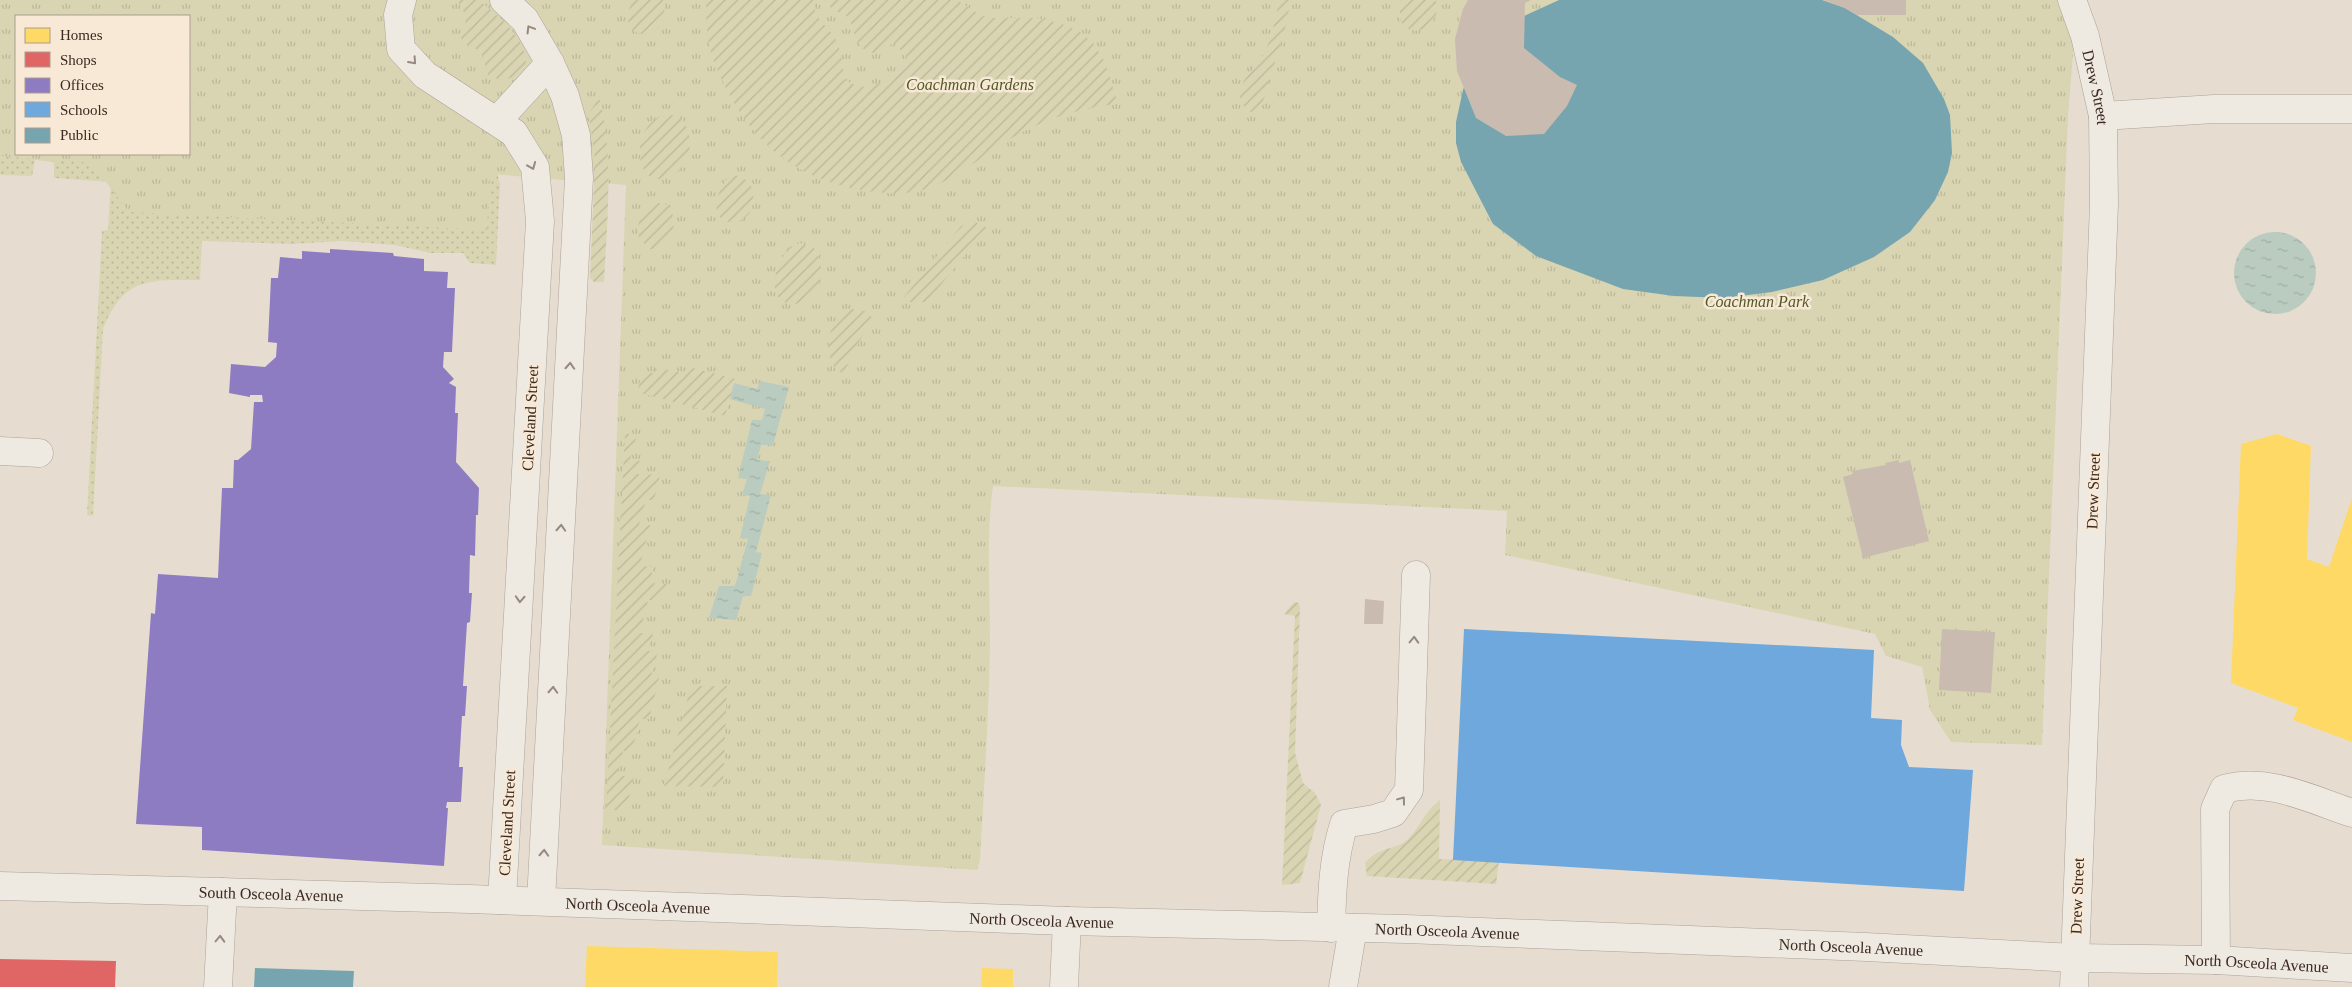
<svg xmlns="http://www.w3.org/2000/svg" width="2352" height="987" font-family="Georgia,serif">
<style>
.grass{fill:url(#grass-dots)}
.park{fill:url(#park-tufts);fill-rule:evenodd}
.garden{fill:url(#garden-furrows)}
.water{fill:url(#water-ripples)}
.homes{fill:#ffd966}
.shops{fill:#e06666}
.offices{fill:#8e7cc3}
.schools{fill:#6fa8dc}
.public{fill:#76a5af}
.building{fill:#cabbb0}
.lines{fill:none;stroke-linecap:round;stroke-linejoin:round}
.minor-casing{stroke:#aca298;stroke-width:29}
.minor{stroke:#eee9e1;stroke-width:28}
.oneway{stroke:#958980}
.labels{text-anchor:middle;dominant-baseline:central;stroke-width:5;stroke-linejoin:round;paint-order:stroke}
.park-label{font-size:16px;font-style:italic;fill:#525925;stroke:#f7e9d6}
.street-label{font-size:16px;fill:#3c291f;stroke:#f7e9d6}
</style>
<defs>
<pattern id="grass-dots" width="8" height="8" patternUnits="userSpaceOnUse" patternTransform="scale(1.25)"><rect width="8" height="8" fill="#d9d5b2"/><path d="M2 2h.1M6 6h.1" fill="none" stroke="#bbb799" stroke-width="1.8" stroke-linecap="round"/></pattern>
<pattern id="park-tufts" width="24" height="20" patternUnits="userSpaceOnUse" patternTransform="scale(1.25)"><rect width="24" height="20" fill="#d9d5b2"/><path d="M3 7l-1-3M5 7V3M7 7l1-3M15 17l-1-3M17 17v-4M19 17l1-3" fill="none" stroke="#bbb799"/></pattern>
<pattern id="garden-furrows" width="10" height="10" patternUnits="userSpaceOnUse" patternTransform="scale(1.25)"><rect width="10" height="10" fill="#d9d5b2"/><path d="M-1 1l2-2M0 10L10 0M9 11l2-2" fill="none" stroke="#bbb799"/></pattern>
<pattern id="water-ripples" width="26" height="14" patternUnits="userSpaceOnUse" patternTransform="scale(1.25)"><rect width="26" height="14" fill="#bacbbf"/><path d="M2 4q2-2 4 0t4 0M15 11q2-2 4 0t4 0" fill="none" stroke="#a1aea4"/></pattern>
</defs>
<rect width="100%" height="100%" fill="#e6ddd0"/>
<path class="grass" d="M341 0 497 173 500 184 496 265 470 263 463 253H430L395 245 342 241 291 244 202 241 200 280C150 280 124 276 103 329L93 516 87 515 102 231 108 230 111 182 54 178V162L35 160 32 176 0 175V31L16 154H189V16Z"/>
<path class="park" d="M0 0H2075L2077 3 2068 117 2042 745 1951 742 1930 710 1922 667 1886 656 1875 634 1505 555 1507 511 993 486C986 537 990 591 990 642 989 715 984 787 980 860L977 870 602 845 626 185 490 174 487 230 129 212 91 163 0 156ZM16 16H189V154H16Z"/>
<g class="garden">
<path d="M457 0H478C497 14 525 37 526 62 520 78 504 84 488 75L481 51 463 43 461 37 467 17Z"/>
<path d="M633 0H663C674 48 610 43 633 0Z"/>
<path d="M706 0H814C812 18 829 26 836 40 842 53 843 66 844 79 872 98 889 79 907 58L894 42C867 67 855 44 850 18L832 9 825 0H957L982 16 993 18H1037L1059 23 1079 31 1093 43 1105 62 1118 104C1074 108 1034 123 997 147 972 164 949 184 918 191 898 196 871 192 851 188 790 174 751 140 724 84 718 71 712 59 709 45 706 30 706 15 706 0Z"/>
<path d="M1279 0H1291L1285 29 1259 115C1248 112 1239 105 1240 93 1240 80 1256 68 1262 57 1272 39 1276 19 1279 0Z"/>
<path d="M1403 0H1436C1445 38 1386 43 1403 0Z"/>
<path d="M600 100C614 160 607 221 604 282H594L590 278 595 160 589 113 597 101Z"/>
<path d="M662 115H673L682 119C714 170 638 208 640 149 640 134 649 122 662 115Z"/>
<path d="M735 175C744 178 752 182 753 193 758 239 688 229 729 176Z"/>
<path d="M654 202 668 205C680 222 672 249 650 249L639 239C636 223 640 212 654 202Z"/>
<path d="M972 222 982 224 987 228 927 302H900L961 226Z"/>
<path d="M800 243 814 248C827 267 821 290 805 306L804 302C766 313 770 272 787 251L785 249Z"/>
<path d="M852 309 865 311 872 317 843 374C839 371 834 368 832 363 825 350 829 324 841 315 844 312 849 311 852 309Z"/>
<path d="M689 367 736 379 725 416 637 392 642 373 644 372 653 373 655 369 670 370 687 374Z"/>
<path d="M625 434H637L630 460 640 461 637 474 660 475 654 500H646L639 524 650 525 640 566 653 567 650 583 667 584 662 600H648L640 633 653 634 648 651H658L651 676 659 677 649 719H640L632 751H623L617 776H634L626 810H606Z"/>
<path d="M1294 602 1299 603 1300 607 1295 753 1303 783 1315 793 1321 805 1300 883 1282 885 1295 616 1284 614Z"/>
<path d="M691 686H727L723 787 664 786Z"/>
<path d="M1440 800 1439 859 1499 861 1496 884 1367 876 1365 863C1380 845 1396 851 1408 839 1421 826 1423 813 1440 800Z"/>
</g>
<g class="water">
<circle cx="2275" cy="273" r="41"/>
<path d="M760 381 789 387 773 445H761L757 460 770 461 760 494 771 495 756 552 762 553 751 596H743L736 620 709 618 719 586H735L748 539 740 538 750 496 742 495 747 479 738 478 752 420H762L765 409 730 399 734 383 757 389Z"/>
</g>
<g class="homes">
<path d="M2277 434 2311 446 2307 559 2329 567 2352 498V742L2293 720 2298 708 2231 683 2241 444Z"/>
<path d="M587 946 778 952 777 987H585Z"/>
<path d="M982 968 1013 969V987H981Z"/>
</g>
<path class="shops" d="M0 959 116 961 115 987H0Z"/>
<path class="offices" d="M330 249 393 253 394 256 424 259V271L448 272 447 288H455L452 352H444L443 367 454 379 449 383 456 387 455 413H458L456 462 479 488 478 515H476L475 556 470 555 469 593H472L470 622 467 623 463 686H467L465 716H462L459 767H463L461 802H447L446 808H448L444 866 202 850V827L136 824 151 613 155 614 158 574 218 578 222 488H233L234 460H238L251 449 254 402H263L262 395H250V397L229 393 231 364 265 367 276 357 277 343 268 342 271 278H278L280 257 302 259V251L330 253Z"/>
<path class="schools" d="M1464 629 1874 650 1871 718 1902 720 1901 745 1909 767 1973 770 1964 891 1453 860Z"/>
<g class="public">
<path d="M1559 0H1822L1845 8 1893 37 1923 63 1944 99 1950 115 1952 153 1948 172 1935 200 1910 232 1874 257 1823 280 1772 292 1724 298 1674 296 1623 289 1536 256 1493 224 1461 162 1456 143V122L1463 90 1470 72 1488 46 1524 16Z"/>
<path d="M255 968 354 971 353 987H254Z"/>
</g>
<g class="building">
<path d="M1468 0H1531L1525 3 1524 48 1560 77 1577 85 1567 106 1544 134 1506 136 1476 118 1457 71 1455 39 1463 9Z"/>
<path d="M1823 0H1906V15H1857L1845 8Z"/>
<path d="M1899 460V463L1910 460 1929 541 1863 558 1843 477 1853 474 1852 471 1886 465 1885 463Z"/>
<path d="M1365 599 1384 601 1383 624H1364Z"/>
<path d="M1942 629 1995 632 1991 693 1939 690Z"/>
</g>
<g class="lines">
<g class="minor-casing">
<g id="minor">
<path d="M402 0 398 15 401 49 425 75 514 133 535 167 540 221 502 900"/>
<path d="M504 0 525 20 550 63 565 96 576 135 579 178 541 901"/>
<path id="s1" d="M2072 0 2085 36 2103 116 2104 204 2074 987"/>
<path d="M2103 116 2214 109H2352"/>
<path d="M497 121 550 63"/>
<path d="M0 451 39 453"/>
<path id="s2" d="M0 886 469 899 1067 921 1406 929 1866 947 2075 958 2216 960 2352 968"/>
<path d="M1331 928C1332 892 1333 859 1344 824L1374 819 1393 813 1409 790 1416 575"/>
<path d="M2216 960 2215 809 2224 789C2268 777 2310 799 2352 813"/>
<path d="M218 987 223 892"/>
<path d="M1064 987 1067 921"/>
<path d="M1343 987 1353 928"/>
</g>
</g>
<use href="#minor" class="minor"/>
</g>
<defs><path id="oneway-chevron" d="M-2-3.5L2.5 0L-2 3.5" fill="none" stroke-width="1.6" stroke-linecap="round" stroke-linejoin="round" transform="scale(1.25)"/></defs>
<g class="oneway">
<use href="#oneway-chevron" transform="translate(530 29) rotate(-121)"/>
<use href="#oneway-chevron" transform="translate(413 61) rotate(48)"/>
<use href="#oneway-chevron" transform="translate(532 166) rotate(68)"/>
<use href="#oneway-chevron" transform="translate(570 366) rotate(-87)"/>
<use href="#oneway-chevron" transform="translate(561 528) rotate(-87)"/>
<use href="#oneway-chevron" transform="translate(520 599) rotate(93)"/>
<use href="#oneway-chevron" transform="translate(1414 640) rotate(-88)"/>
<use href="#oneway-chevron" transform="translate(553 690) rotate(-87)"/>
<use href="#oneway-chevron" transform="translate(1402 800) rotate(-53)"/>
<use href="#oneway-chevron" transform="translate(544 853) rotate(-87)"/>
<use href="#oneway-chevron" transform="translate(220 939) rotate(-88)"/>
</g>
<g class="labels">
<g class="park-label">
<text x="970" y="84">Coachman Gardens</text>
<text x="1757" y="301">Coachman Park</text>
</g>
<g class="street-label">
<text stroke="none"><textPath href="#s1" startOffset="91">Drew Street</textPath></text>
<text transform="translate(530 418) rotate(-87)">Cleveland Street</text>
<text transform="translate(2093 491) rotate(-88)">Drew Street</text>
<text transform="translate(507 823) rotate(-87)">Cleveland Street</text>
<text stroke="none"><textPath href="#s2" startOffset="271">South Osceola Avenue</textPath></text>
<text transform="translate(2077 896) rotate(-88)">Drew Street</text>
<text stroke="none"><textPath href="#s2" startOffset="638">North Osceola Avenue</textPath></text>
<text stroke="none"><textPath href="#s2" startOffset="1042">North Osceola Avenue</textPath></text>
<text stroke="none"><textPath href="#s2" startOffset="1448">North Osceola Avenue</textPath></text>
<text stroke="none"><textPath href="#s2" startOffset="1852">North Osceola Avenue</textPath></text>
<text stroke="none"><textPath href="#s2" startOffset="2258">North Osceola Avenue</textPath></text>
</g>
</g>
<rect x="15" y="15" width="175" height="140" fill="#f7e9d6" stroke="#ac9c8d"/>
<rect x="25" y="28" width="25" height="15" fill="#ffd966" stroke="#ac9c8d"/>
<text x="60" y="40" font-size="15" fill="#3c291f">Homes</text>
<rect x="25" y="52" width="25" height="15" fill="#e06666" stroke="#ac9c8d"/>
<text x="60" y="65" font-size="15" fill="#3c291f">Shops</text>
<rect x="25" y="78" width="25" height="15" fill="#8e7cc3" stroke="#ac9c8d"/>
<text x="60" y="90" font-size="15" fill="#3c291f">Offices</text>
<rect x="25" y="102" width="25" height="15" fill="#6fa8dc" stroke="#ac9c8d"/>
<text x="60" y="115" font-size="15" fill="#3c291f">Schools</text>
<rect x="25" y="128" width="25" height="15" fill="#76a5af" stroke="#ac9c8d"/>
<text x="60" y="140" font-size="15" fill="#3c291f">Public</text>
</svg>
